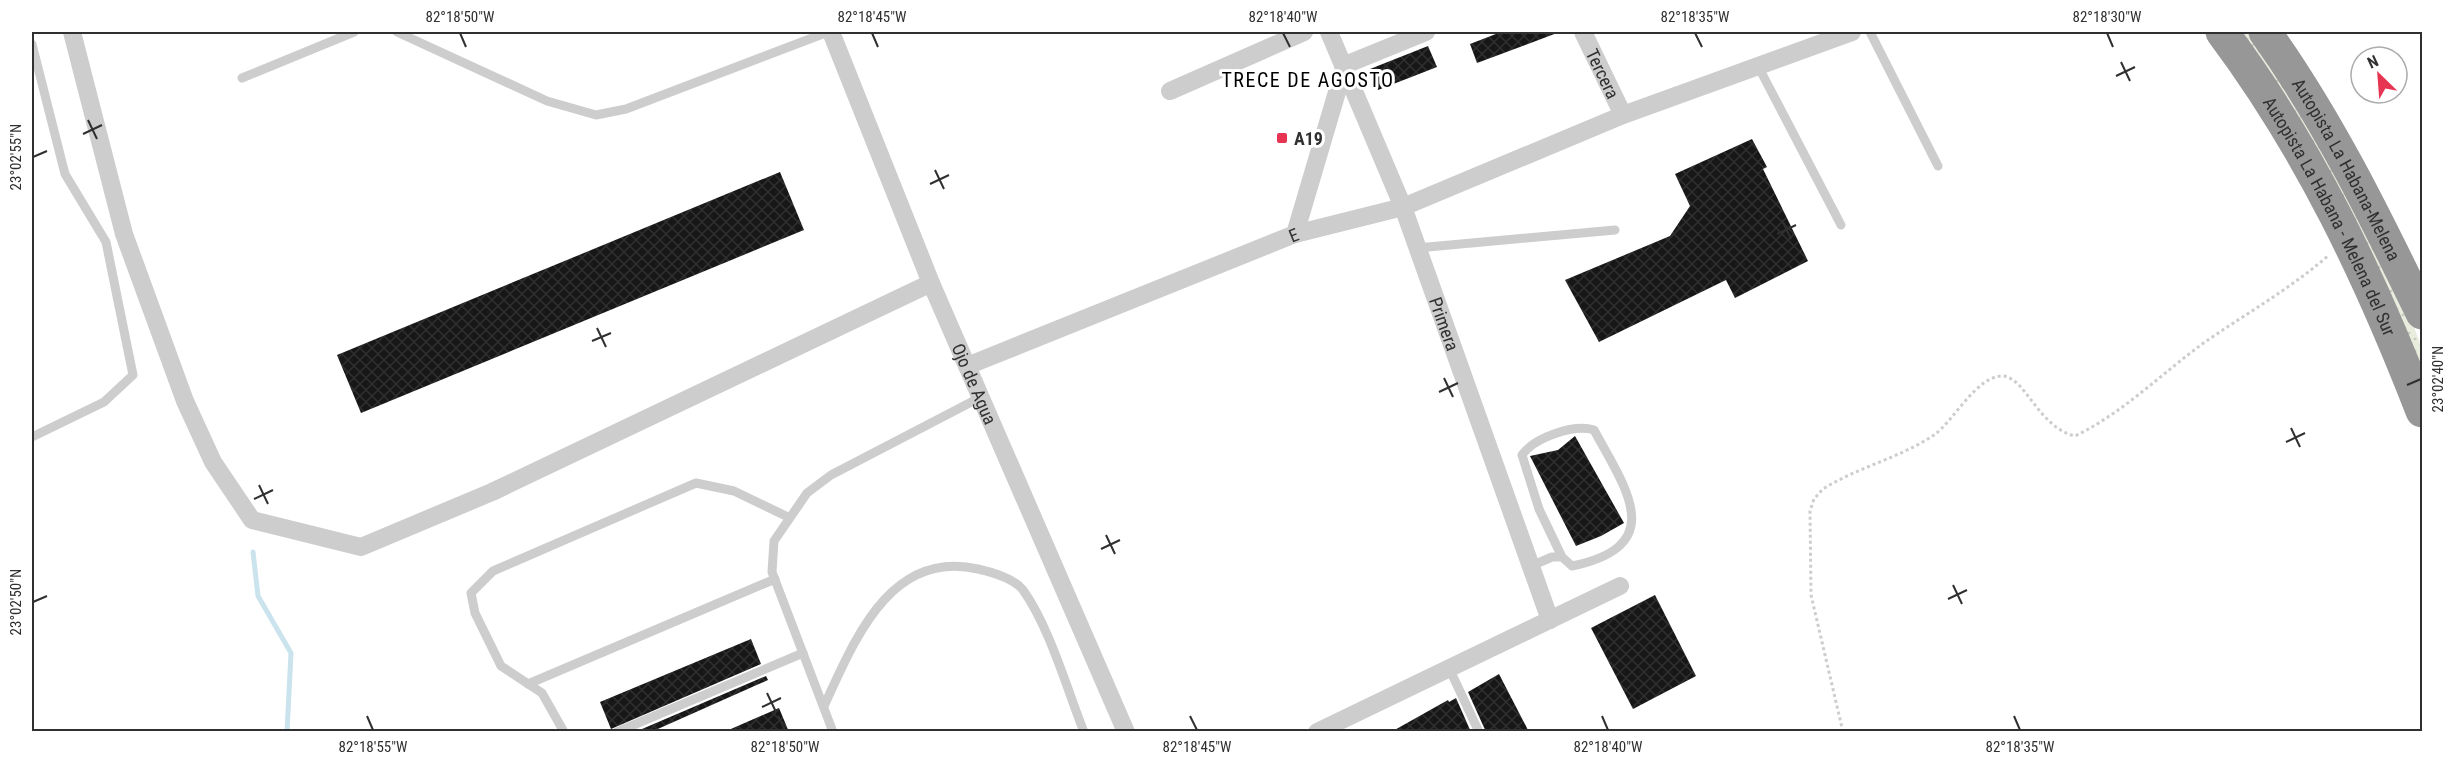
<svg xmlns="http://www.w3.org/2000/svg" width="2454" height="763" font-family="'Roboto Condensed',sans-serif">
<style>
.grass{fill:url(#grass-dots)}
.lines{fill:none;stroke-linecap:round;stroke-linejoin:round}
.stream{stroke:#cbe3ed;stroke-width:5}
.building{fill:url(#building-cross-hatch)}
.path{stroke:#cdcdcd;stroke-width:3;stroke-dasharray:3 3;stroke-linecap:butt}
.lane{stroke:#cdcdcd;stroke-width:9}
.street{stroke:#cdcdcd;stroke-width:18}
.highway{stroke:#979797;stroke-width:33}
.ticks{fill:none;stroke:#303030;stroke-width:2}
.poi-dot{fill:#e63452;stroke:#fff;stroke-width:2}
.labels{text-anchor:middle;dominant-baseline:central;stroke-width:6;stroke-linejoin:round;paint-order:stroke}
.street-label{font-size:18px;fill:#303030;stroke:#fff}
.poi-label{font-size:18px;font-weight:bold;fill:#303030;stroke:#fff;text-anchor:start}
.neighbourhood-label{font-size:20px;letter-spacing:1.5px;fill:#000;stroke:#fff}
.neatline{fill:none;stroke:#303030;stroke-width:2}
.ticks-label{font-size:15px;text-anchor:middle;fill:#303030}
</style>
<defs>
<pattern id="grass-dots" width="8" height="8" patternUnits="userSpaceOnUse" patternTransform="scale(1.5)"><rect width="8" height="8" fill="#e8edde"/><path d="M2 2h.1M6 6h.1" fill="none" stroke="#c7ccbf" stroke-width="1.8" stroke-linecap="round"/></pattern>
<pattern id="building-cross-hatch" width="8" height="8" patternUnits="userSpaceOnUse" patternTransform="scale(1.5)"><rect width="8" height="8" fill="#171717"/><path d="M0 0l8 8M0 8l8-8" fill="none" stroke="#303030"/></pattern>
</defs>
<rect width="100%" height="100%" fill="#fff"/>
<path class="grass" d="M2237 32H2251L2310 126 2414 327 2422 348V374Z"/>
<g class="lines">
<path class="stream" d="M253 552 258 596 291 653 287 732"/>
</g>
<g class="building">
<path d="M1501 32H1556L1557 33 1477 63 1470 44Z"/>
<path d="M1428 46 1437 67 1378 90 1370 69Z"/>
<path d="M1752 139 1767 167 1763 169 1808 261 1735 298 1726 280 1599 342 1565 280 1670 236 1690 206 1675 174Z"/>
<path d="M780 172 804 230 361 413 337 355Z"/>
<path d="M1575 436 1624 523 1601 536 1576 546 1530 456 1558 450Z"/>
<path d="M1655 595 1696 676 1633 709 1591 628Z"/>
<path d="M751 639 761 664 611 729 600 702Z"/>
<path d="M1499 674 1529 732H1486L1468 692Z"/>
<path d="M766 676 768 680 651 732H635Z"/>
<path d="M1456 698 1471 732H1391L1448 700 1449 702Z"/>
<path d="M779 708 789 732H724Z"/>
</g>
<g class="lines">
<path class="path" d="M1843 732 1811 595 1810 511 1814 499 1823 489C1858 467 1900 458 1934 435 1953 422 1977 375 2003 376 2026 378 2038 427 2075 436 2123 413 2162 373 2205 342 2247 313 2290 289 2329 255"/>
<g class="lane">
<path d="M397 32 547 101 596 115 626 109 828 32"/>
<path d="M1870 32 1938 166"/>
<path d="M32 44 65 174 106 242 133 375 104 402 32 437"/>
<path d="M1758 66 1841 225"/>
<path d="M242 78 354 32"/>
<path d="M1417 248 1615 230"/>
<path d="M1531 566 1552 557H1562L1572 566C1669 546 1626 489 1594 430 1574 424 1535 437 1522 455L1539 509 1562 557"/>
<path d="M1449 668 1479 732"/>
<path d="M528 684 775 579"/>
<path d="M824 706C854 642 889 549 978 569 991 572 1014 578 1023 590 1049 626 1067 689 1084 732"/>
<path d="M564 732 542 693 501 666 475 613 471 593 493 571 696 483 734 491 788 517"/>
<path d="M617 732 803 653"/>
<path d="M833 732 772 572 774 541 807 493 831 475 981 397"/>
</g>
<g class="street">
<path d="M72 32 124 234 185 401 213 462 252 520 361 547 492 492 931 283"/>
<path id="s1" d="M831 32 931 283 1126 732"/>
<path id="s2" d="M1329 32 1403 207 1550 620"/>
<path id="s3" d="M1583 32 1623 115"/>
<path d="M1345 65 1426 32"/>
<path d="M1170 91 1304 32"/>
<path d="M1295 234 1345 65"/>
<path id="s4" d="M967 366 1295 234 1403 207 1623 115 1852 32"/>
<path d="M1317 732 1620 586"/>
</g>
<g class="highway">
<path id="s5" d="M2222 32C2309 148 2370 277 2422 411"/>
<path id="s6" d="M2265 32C2328 120 2375 216 2422 313"/>
</g>
</g>
<path class="ticks" d="M460 33 466 47M872 33 878 47M1283 33 1290 47M1695 33 1702 47M2107 33 2113 47M2121 62 2130 81M2116 76 2135 67M88 120 97 139M83 134 102 125M33 157 47 151M935 170 944 189M930 184 949 175M1782 220 1791 239M1777 234 1796 225M597 328 606 347M592 341 611 333M1444 378 1453 397M2407 385 2421 379M1439 392 1458 383M2291 428 2300 447M2286 442 2305 433M259 485 268 504M254 499 273 490M1106 535 1115 554M1101 549 1120 540M1953 585 1962 604M1948 599 1967 590M33 602 47 596M767 693 776 712M762 707 781 698M367 716 373 730M778 716 785 730M1190 716 1197 730M1602 716 1608 730M2014 716 2020 730"/>
<rect class="poi-dot" x="1276" y="132" width="12" height="12" rx="3"/>
<g class="labels">
<g class="street-label">
<text stroke="none"><textPath href="#s3" startOffset="46">Tercera</textPath></text>
<text stroke="none"><textPath href="#s6" startOffset="160">Autopista La Habana-Melena</textPath></text>
<text stroke="none"><textPath href="#s5" startOffset="214">Autopista La Habana - Melena del Sur</textPath></text>
<text stroke="none"><textPath href="#s4" startOffset="352">E</textPath></text>
<text stroke="none"><textPath href="#s2" startOffset="314">Primera</textPath></text>
<text stroke="none"><textPath href="#s1" startOffset="380">Ojo de Agua</textPath></text>
</g>
<g class="poi-label">
<text x="1294" y="138">A19</text>
</g>
<g class="neighbourhood-label">
<text x="1308" y="80">TRECE DE AGOSTO</text>
</g>
</g>
<rect width="2454" height="763" fill="none" stroke="#ffffff" stroke-width="66"/>
<g transform="translate(2379 75) rotate(335)"><circle r="28" fill="#ffffff" stroke="#acacac" stroke-width="1.5"/>
<path d="M0-4.5L10 22L0 15L-10 22Z" fill="#e63452"/>
<text y="-9" font-size="16" font-weight="bold" text-anchor="middle" fill="#303030">N</text>
</g>
<rect x="33" y="33" width="2388" height="697" class="neatline"/>
<g class="ticks-label">
<text x="460" y="22">82°18'50"W</text>
<text x="872" y="22">82°18'45"W</text>
<text x="1283" y="22">82°18'40"W</text>
<text x="1695" y="22">82°18'35"W</text>
<text x="2107" y="22">82°18'30"W</text>
<text transform="translate(16 157) rotate(-90)" y="5">23°02'55"N</text>
<text transform="translate(2438 379) rotate(-90)" y="5">23°02'40"N</text>
<text transform="translate(16 602) rotate(-90)" y="5">23°02'50"N</text>
<text x="373" y="752">82°18'55"W</text>
<text x="785" y="752">82°18'50"W</text>
<text x="1197" y="752">82°18'45"W</text>
<text x="1608" y="752">82°18'40"W</text>
<text x="2020" y="752">82°18'35"W</text>
</g>
</svg>
